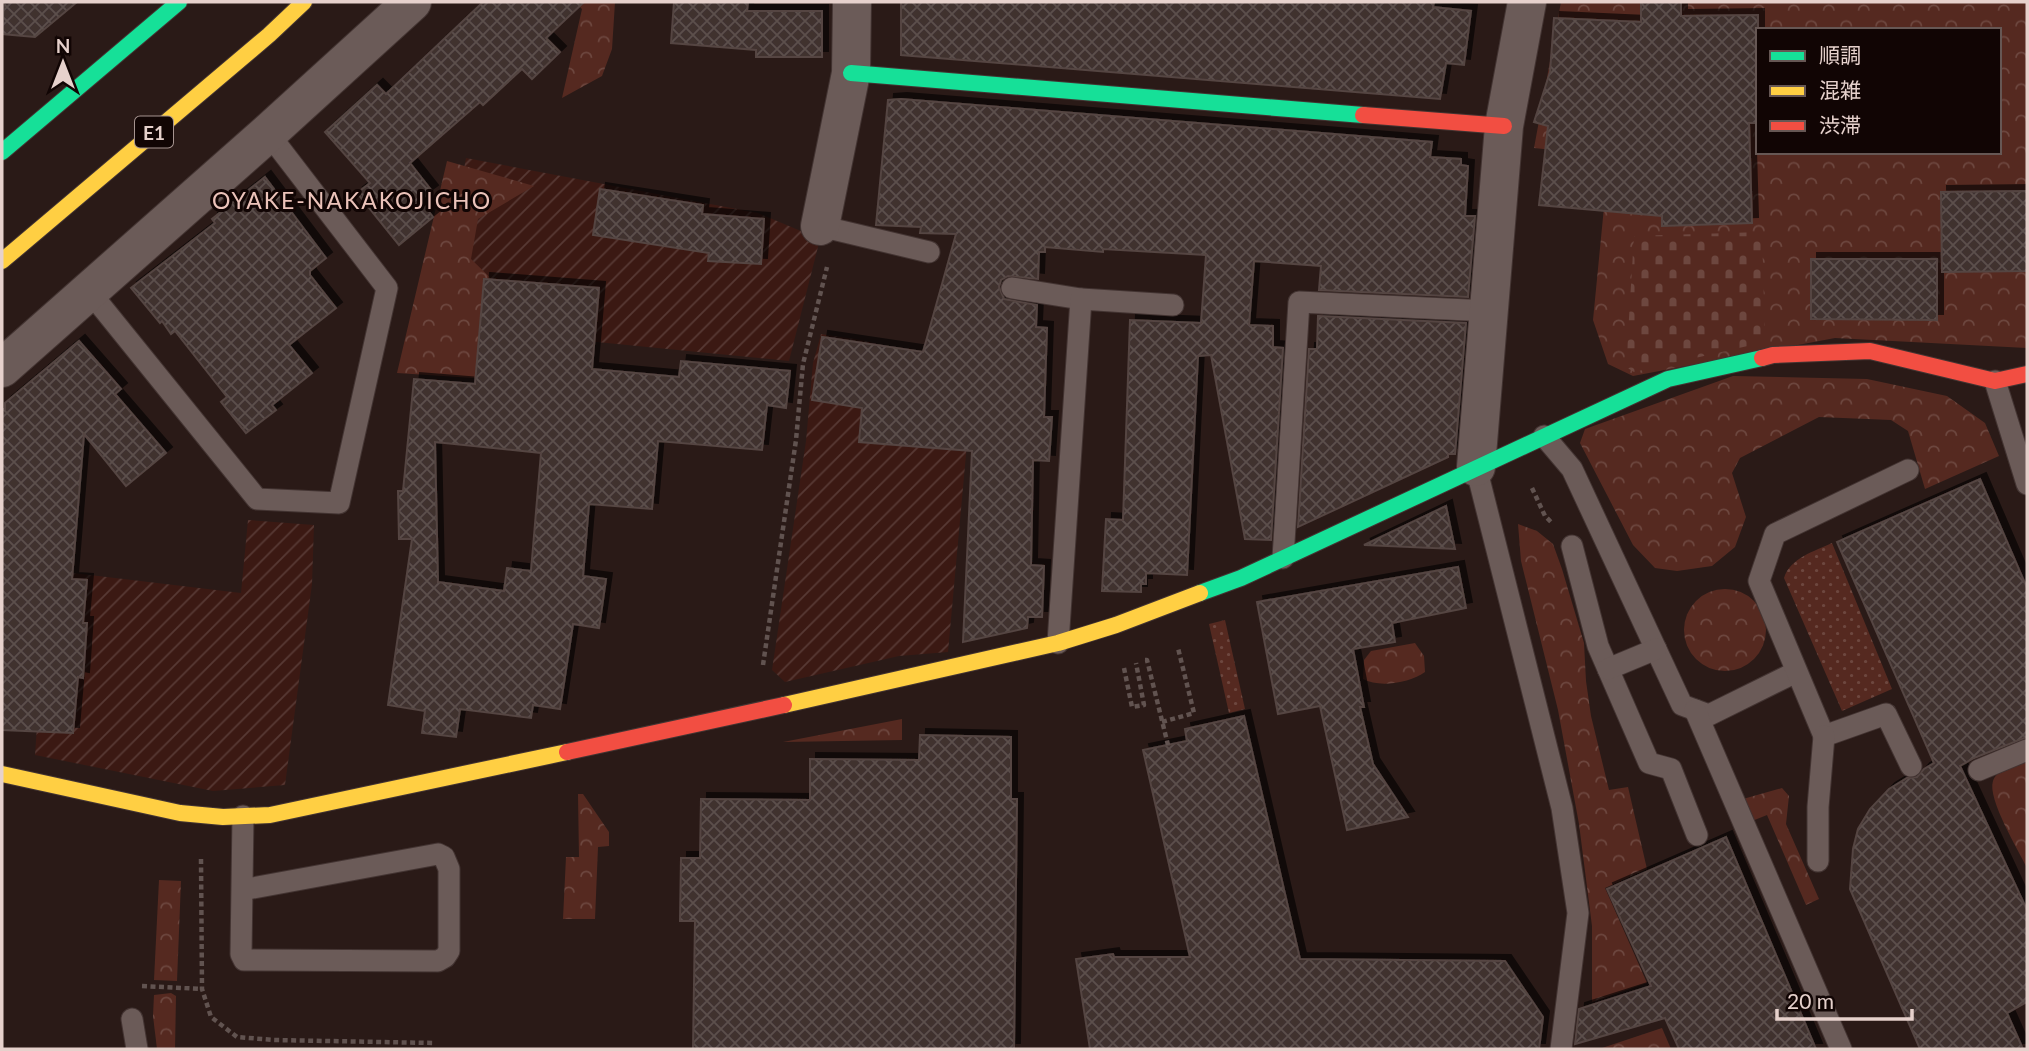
<svg xmlns="http://www.w3.org/2000/svg" width="2029" height="1051" font-family="Lato,'Noto Sans JP',sans-serif">
<style>
.industrial{fill:url(#industrial-furrows)}
.grass{fill:url(#grass-dots)}
.forest{fill:url(#forest-crowns);fill-rule:evenodd}
.cemetery{fill:url(#cemetery-stones)}
.building{fill:url(#building-cross-hatch);stroke:#544542;stroke-width:2;fill-rule:evenodd;filter:url(#shadow)}
.lines{fill:none;stroke-linecap:round;stroke-linejoin:round}
.lane-casing{stroke:#433432;stroke-width:23}
.street-casing{stroke:#433432;stroke-width:40}
.fast-casing{stroke:#433432;stroke-width:18}
.slow-casing{stroke:#433432;stroke-width:18}
.jam-casing{stroke:#433432;stroke-width:18}
.path{stroke:#615350;stroke-width:4.5;stroke-dasharray:5 3.5;stroke-linecap:butt}
.lane{stroke:#6b5b58;stroke-width:21}
.street{stroke:#6b5b58;stroke-width:38}
.fast{stroke:#16e098;stroke-width:16}
.slow{stroke:#ffcf43;stroke-width:16}
.jam{stroke:#f24e42;stroke-width:16}
.labels{text-anchor:middle;dominant-baseline:central;stroke-width:6;stroke-linejoin:round;paint-order:stroke}
.shield{fill:#110504;stroke:#a69490;stroke-width:2}
.shield-label{font-size:19px;font-weight:bold;fill:#e6d1cc}
.neighbourhood-label{font-size:23px;letter-spacing:2px;fill:#ecc3ba;stroke:#110504}
</style>
<defs>
<pattern id="industrial-furrows" width="10" height="10" patternUnits="userSpaceOnUse" patternTransform="scale(1.75)"><rect width="10" height="10" fill="#3b1913"/><path d="M-1 1l2-2M0 10L10 0M9 11l2-2" fill="none" stroke="#573934"/></pattern>
<pattern id="grass-dots" width="8" height="8" patternUnits="userSpaceOnUse" patternTransform="scale(1.75)"><rect width="8" height="8" fill="#552920"/><path d="M2 2h.1M6 6h.1" fill="none" stroke="#6d473f" stroke-width="1.8" stroke-linecap="round"/></pattern>
<pattern id="forest-crowns" width="20" height="18" patternUnits="userSpaceOnUse" patternTransform="scale(1.75)"><rect width="20" height="18" fill="#552920"/><path d="M2 6a3 3 0 1 1 6 0M12 15a3 3 0 1 1 6 0" fill="none" stroke="#6d473f"/></pattern>
<pattern id="cemetery-stones" width="16" height="16" patternUnits="userSpaceOnUse" patternTransform="scale(1.75)"><rect width="16" height="16" fill="#552920"/><path d="M2 7V4a2 2 0 0 1 4 0v3zM10 15v-3a2 2 0 0 1 4 0v3z" fill="#6d473f"/></pattern>
<pattern id="building-cross-hatch" width="8" height="8" patternUnits="userSpaceOnUse" patternTransform="scale(1.75)"><rect width="8" height="8" fill="#3f322f"/><path d="M0 0l8 8M0 8l8-8" fill="none" stroke="#5b4f4c"/></pattern>
<filter id="shadow"><feDropShadow dx="6" dy="-6" stdDeviation="0" flood-color="#0009"/></filter>
</defs>
<rect width="100%" height="100%" fill="#2a1a17"/>
<g class="industrial">
<path d="M466 158 758 213 820 239 789 361 434 326Z"/>
<path d="M821 334 861 340 974 367 948 652 899 656 785 682 772 670 806 441 813 363Z"/>
<path d="M248 520 314 525 312 584 285 785 213 791 35 755 48 570 241 593Z"/>
</g>
<g class="grass">
<path d="M1832 543 1892 689 1842 711 1784 578C1790 558 1815 551 1832 543Z"/>
<path d="M1225 620 1245 709 1229 713 1209 624Z"/>
</g>
<g class="forest">
<path d="M575 2H615L612 49 602 76 562 98 582 9Z"/>
<path d="M1561 2H2027V348L1835 338 1633 376 1608 364 1593 320 1609 156 1534 148ZM1758 30H1999V152H1758Z"/>
<path d="M447 161 534 186 478 219 471 259 515 302 489 379 397 373Z"/>
<path d="M1733 376 1867 379 1947 396 1985 423 1999 456 1925 489 1908 431 1891 420 1819 417 1740 458 1732 473 1746 517 1735 547 1712 566 1677 571 1655 568 1633 545 1580 443 1585 429Z"/>
<path d="M1518 524 1537 531 1553 544 1562 569 1584 643 1586 681 1591 716 1609 790 1628 787 1647 869 1605 888 1647 983 1592 1002V926L1579 824 1558 710 1521 561Z"/>
<circle cx="1725" cy="630" r="41"/>
<path d="M1415 643 1424 656 1425 672C1410 683 1379 688 1363 679L1364 660 1371 651Z"/>
<path d="M902 719V740L783 742Z"/>
<path d="M2019 762 2027 763V868C2019 851 1987 799 1993 781 1996 771 2010 767 2019 762Z"/>
<path d="M1782 788 1789 796 1786 824 1819 899 1806 905 1767 815 1752 821 1743 799Z"/>
<path d="M578 794H583L609 832V846L598 847 595 919H563L566 857H579Z"/>
<path d="M159 880 181 881 177 981 154 980Z"/>
<path d="M171 993 176 996 175 1049H157L153 1016 154 995Z"/>
<path d="M1662 1028 1671 1049H1599Z"/>
</g>
<path class="cemetery" d="M1762 232 1765 342 1634 372 1626 367 1634 236Z"/>
<g class="building">
<path d="M4 2H77L35 37 2 34Z"/>
<path d="M483 2H584L546 38 560 52 532 79 522 69 483 105 480 102 410 163 432 191 420 200 433 217 399 245 357 193 370 183 325 132 377 85 386 94Z"/>
<path d="M674 2H748L747 11H822V57H756V50L671 43Z"/>
<path d="M901 2H1434L1433 7 1471 11 1464 65 1446 63 1440 99 901 55Z"/>
<path d="M1641 2H1681V16L1758 15V123H1749L1752 223 1662 226V216L1539 205 1548 126 1534 122 1550 72 1554 18 1641 22Z"/>
<path d="M901 99 1432 142 1430 157 1461 159V165L1468 166 1465 216H1475L1468 297 1319 290 1321 266 1254 261 1249 325 1273 326V347L1283 348 1271 540 1245 539 1211 355 1198 356 1187 575 1146 573V584H1141V592L1102 591 1106 519 1123 520 1130 320 1201 323 1206 255 1103 249V252L1045 247V252H1039L1038 279 1008 276 1001 280 999 287 1004 299 1037 305 1036 327 1047 328 1044 417H1052L1049 461 1033 460 1031 565 1044 566 1042 617H1028L1027 628 963 642 972 451 859 442 862 408 812 400 822 337 923 352 956 234 920 233 921 227 876 225 888 100Z"/>
<path d="M265 177 326 258 310 271V275L336 308 289 345 312 373 272 405 276 410 246 433 221 402 227 397 175 331 171 334 162 321 160 323 131 288 215 223 212 219Z"/>
<path d="M600 189 703 205 702 214 764 219 761 264 708 261 709 253 593 235Z"/>
<path d="M2027 191V271L1942 272 1941 192Z"/>
<path d="M1811 259H1937V320L1811 319Z"/>
<path d="M484 279 599 288 592 369 679 377 681 361 790 371 786 408 767 405 762 450 658 441 652 509 589 504 583 576 606 579 599 628 573 624 560 709 533 705 531 718 460 709 456 737 422 733 425 711 388 705 412 539H399L398 491H403L414 379 475 384ZM435 442 541 453 531 571 507 568 504 591 438 582Z"/>
<path d="M1318 316 1466 323 1455 454H1448V457L1298 527 1309 349H1317Z"/>
<path d="M79 341 121 389 115 394 166 453 126 486 84 434 72 579 87 580 83 623H87L83 678 78 677 73 733 2 730V409H5V403Z"/>
<path d="M1980 479 2027 588V737L1974 758 1960 766 2027 910V1002L2007 1013 2023 1049H1920L1850 889 1853 849 1858 829 1870 809 1889 789 1907 778 1917 777 1924 769 1934 763 1837 542Z"/>
<path d="M1446 506 1455 549 1364 545Z"/>
<path d="M1458 567 1466 608 1392 623 1395 642 1353 649 1364 707H1360L1373 764 1408 817 1347 830 1320 706 1278 714 1257 602Z"/>
<path d="M1244 716 1300 959 1505 961 1543 1017 1539 1049H1090L1076 959 1113 954 1114 957H1190L1143 750 1187 741 1185 729Z"/>
<path d="M920 735 1011 737V799H1017L1014 1049H693L695 921H680L681 858H700L701 799 810 800V759L919 760Z"/>
<path d="M1726 837 1816 1049H1679L1665 1018 1575 1044 1579 1009 1651 986 1607 889Z"/>
</g>
<g class="lines">
<g class="lane-casing">
<g id="lane">
<path d="M820 226 929 252"/>
<path d="M1012 288 1081 299"/>
<path d="M89 291 257 499 339 503 387 288 268 133"/>
<path d="M1995 381 2027 484"/>
<path d="M1544 436 1572 469 1682 705 1709 715 1796 672"/>
<path d="M1476 467 1562 808 1578 913 1561 1049"/>
<path d="M1908 470 1775 534 1759 581 1824 736 1886 714 1911 766"/>
<path d="M1572 546 1598 646 1649 763 1671 769 1697 835"/>
<path d="M1283 558 1299 302 1489 311"/>
<path d="M1058 643 1081 299 1173 305"/>
<path d="M1608 669 1656 649"/>
<path d="M1695 710 1841 1049"/>
<path d="M1979 770 2027 750"/>
<path d="M1818 861V807L1824 736"/>
<path d="M242 890 438 854 444 857 449 869V951L445 957 438 961 244 960 241 954 243 816"/>
<path d="M132 1019 137 1049"/>
</g>
</g>
<g class="street-casing">
<g id="street">
<path d="M820 226 851 73 852 2"/>
<path d="M2 368 268 133 412 2"/>
<path d="M1476 467 1504 126 1527 2"/>
</g>
</g>
<g class="fast-casing">
<g id="fast">
<path d="M851 73 1363 115"/>
<path d="M2 152 179 2"/>
<path d="M1200 593 1241 578 1668 379 1762 358"/>
</g>
</g>
<g class="slow-casing">
<g id="slow">
<path d="M2 261 269 35 304 2"/>
<path d="M784 705 1058 643 1116 625 1200 593"/>
<path d="M2 774 180 813 223 817 270 815 567 752"/>
</g>
</g>
<g class="jam-casing">
<g id="jam">
<path d="M1363 115 1504 126"/>
<path d="M1762 358 1773 355 1870 351 1995 381 2027 374"/>
<path d="M567 752 784 705"/>
</g>
</g>
<g class="path">
<path d="M1532 488 1545 516 1552 523"/>
<path d="M1145 660H1147L1168 745"/>
<path d="M763 665 796 440 803 364 827 267"/>
<path d="M1124 668 1132 707 1144 705 1136 663"/>
<path d="M1162 722 1194 713 1178 648"/>
<path d="M201 859 202 989 211 1017 237 1037 274 1040 434 1043"/>
<path d="M142 986 202 989"/>
</g>
<use href="#lane" class="lane"/>
<use href="#street" class="street"/>
<use href="#fast" class="fast"/>
<use href="#slow" class="slow"/>
<use href="#jam" class="jam"/>
</g>
<g class="labels">
<rect class="shield" x="135" y="116.5" width="38" height="31" rx="5"/>
<g class="shield-label">
<text x="154" y="132">E1</text>
</g>
<g class="neighbourhood-label">
<text x="352" y="200">OYAKE-NAKAKOJICHO</text>
</g>
</g>
<rect width="2029" height="1051" fill="none" stroke="#e6d1cc" stroke-width="7"/>
<rect x="1756" y="28" width="245" height="126" fill="#110504" stroke="#665754" stroke-width="2"/>
<rect x="1770" y="51" width="35" height="10" fill="#16e098" stroke="#665754" stroke-width="2"/>
<text x="1819" y="63" font-size="21" fill="#e6d1cc">順調</text>
<rect x="1770" y="86" width="35" height="10" fill="#ffcf43" stroke="#665754" stroke-width="2"/>
<text x="1819" y="98" font-size="21" fill="#e6d1cc">混雑</text>
<rect x="1770" y="121" width="35" height="10" fill="#f24e42" stroke="#665754" stroke-width="2"/>
<text x="1819" y="133" font-size="21" fill="#e6d1cc">渋滞</text>
<g transform="translate(63 63)" stroke="#110504" stroke-width="5" paint-order="stroke">
<path d="M0-5L12 26L0 18L-12 26Z" fill="#e6d1cc"/>
<text y="-10" font-size="19" font-weight="bold" text-anchor="middle" fill="#e6d1cc">N</text>
</g>
<path d="M1777 1009v10h135v-10" fill="none" stroke="#e6d1cc" stroke-width="3.5"/>
<text x="1787" y="1009" font-size="21" fill="#e6d1cc" stroke="#110504" stroke-width="5" paint-order="stroke">20 m</text>
</svg>
